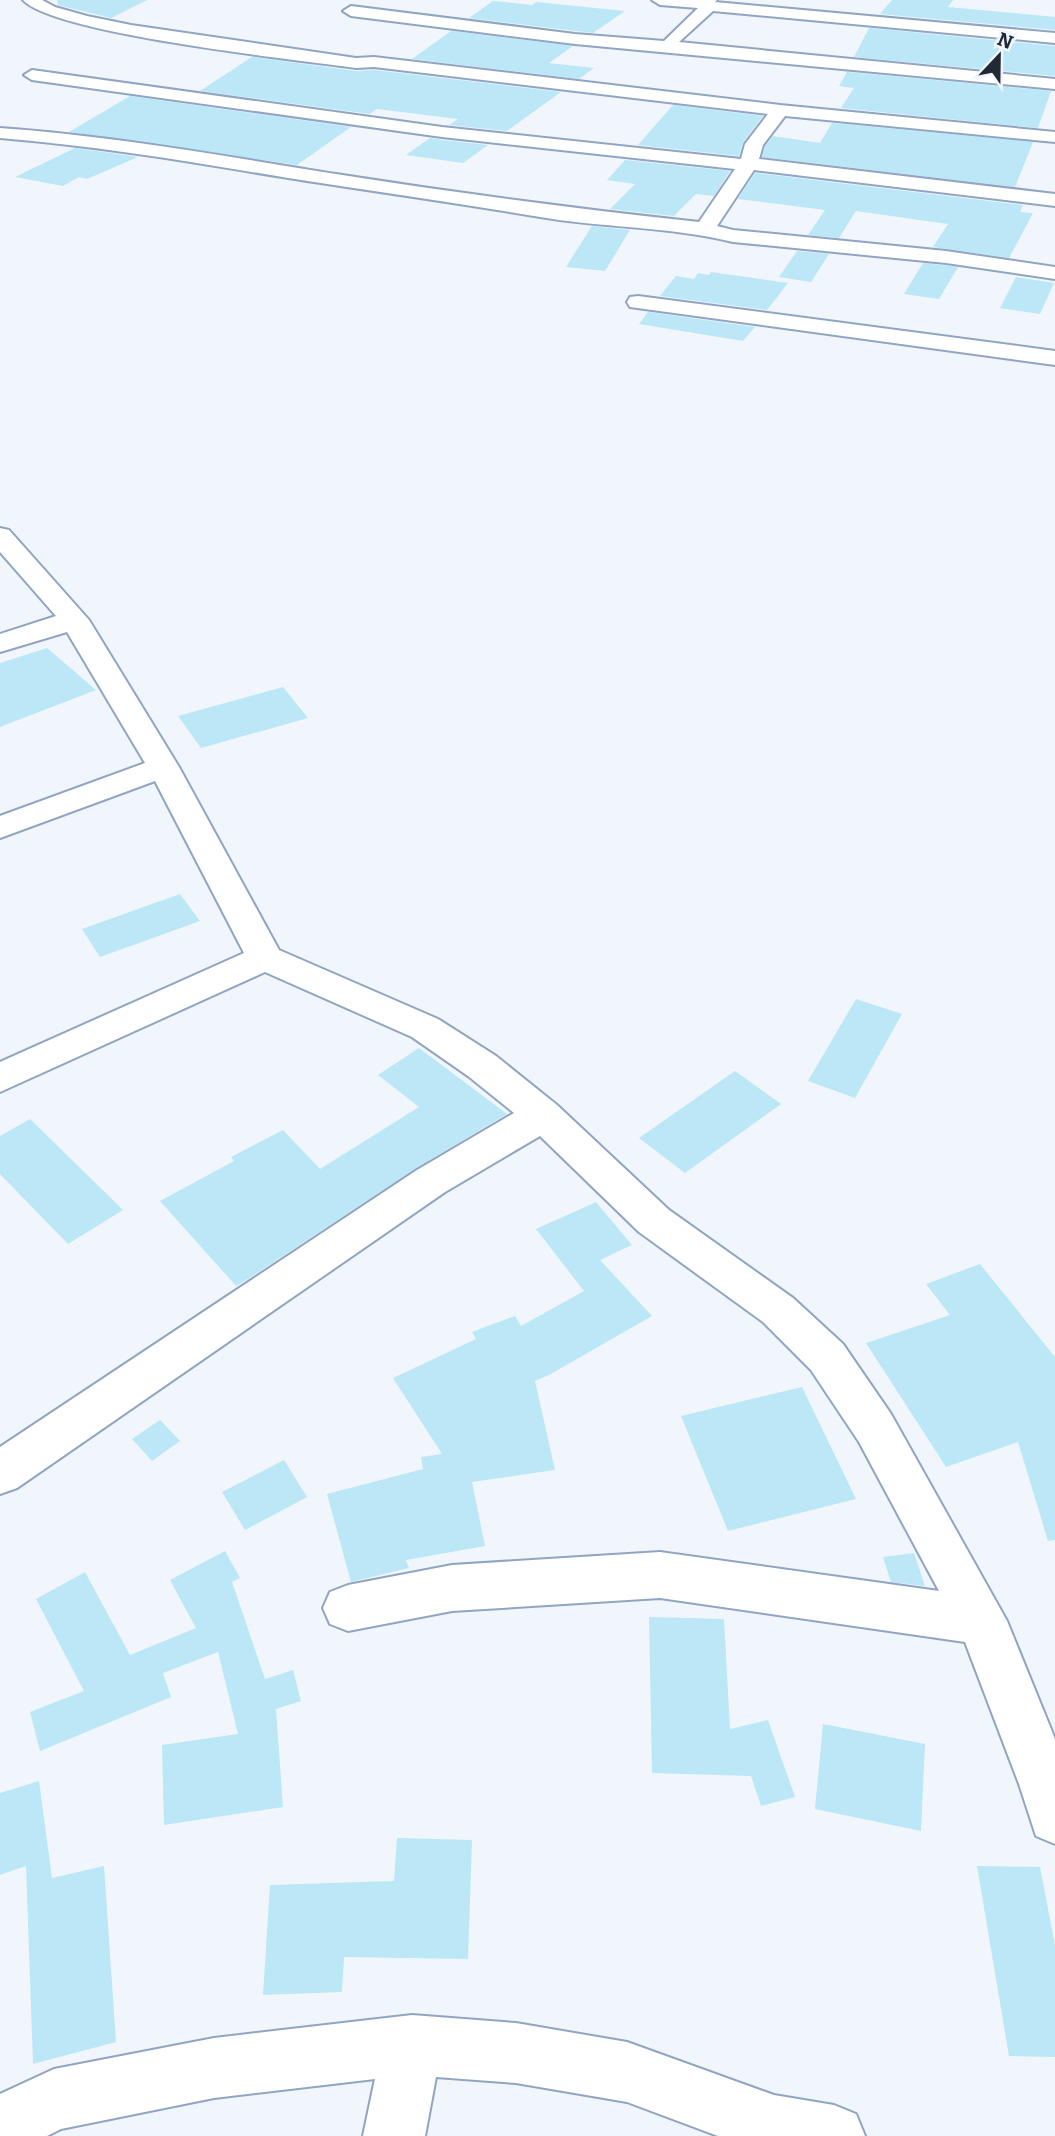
<svg xmlns="http://www.w3.org/2000/svg" width="1055" height="2136" font-family="Bitter,serif">
<style>
.building{fill:#bbe7f6}
.lines{fill:none;stroke-linecap:round;stroke-linejoin:round}
.minor-casing{stroke:#90a5c1;stroke-width:4}
.minor{fill:#fff;fill-rule:evenodd}
</style>
<rect width="100%" height="100%" fill="#f1f6fc"/>
<g class="building">
<path d="M57 0H147L111 18 58 5Z"/>
<path d="M892 0H953L948 7 1055 17V30L880 14Z"/>
<path d="M493 1 532 5 536 2 625 11 593 33 469 18Z"/>
<path d="M869 28 1055 46V76L854 57Z"/>
<path d="M451 31 573 46 549 63 594 68 579 79 412 59Z"/>
<path d="M252 57 356 71 374 70 561 92 507 131 449 125 458 119 377 109 370 114 200 91Z"/>
<path d="M847 72 1051 91 1038 128 841 108 854 88 839 86Z"/>
<path d="M130 96 351 127 297 165 69 132Z"/>
<path d="M673 105 763 116 743 142 739 156 638 145Z"/>
<path d="M832 123 1033 142 1015 187 762 157 765 146 773 136 820 143Z"/>
<path d="M430 138 442 140 488 145 463 163 406 155Z"/>
<path d="M75 148 138 157 87 179 79 177 63 186 15 177Z"/>
<path d="M625 160 730 171 714 196 696 194 674 216 610 209 635 184 607 180Z"/>
<path d="M755 173 1023 205 1020 212 1033 213 1009 258 933 247 948 224 856 211 839 238 808 235 825 210 738 199Z"/>
<path d="M592 226 630 230 605 271 566 267Z"/>
<path d="M797 251 829 254 811 282 779 277Z"/>
<path d="M923 263 958 267 939 299 904 294Z"/>
<path d="M711 272 788 283 767 310 660 296 676 276 694 279 698 273 709 275Z"/>
<path d="M1016 277 1054 283 1040 314 1000 308Z"/>
<path d="M648 312 755 327 743 341 639 324Z"/>
<path d="M47 648 96 690 0 727V663Z"/>
<path d="M283 687 308 718 201 748 178 716Z"/>
<path d="M180 894 200 921 100 957 82 929Z"/>
<path d="M856 999 902 1014 855 1098 808 1081Z"/>
<path d="M419 1048 507 1114 416 1168 251 1277 236 1286 160 1201 234 1161 231 1157 283 1130 320 1169 419 1107 378 1075Z"/>
<path d="M735 1071 781 1104 685 1173 639 1138Z"/>
<path d="M30 1119 123 1210 68 1244 0 1174V1136Z"/>
<path d="M596 1202 632 1245 600 1260 652 1316 549 1375 535 1381 555 1470 472 1482 485 1546 406 1560 409 1568 351 1582 327 1494 423 1469 421 1457 442 1454 393 1378 476 1339 472 1332 515 1316 521 1326 584 1291 536 1229Z"/>
<path d="M980 1264 1055 1357V1540L1048 1541 1018 1442 946 1467 866 1343 950 1315 926 1284Z"/>
<path d="M802 1387 856 1499 728 1531 681 1416Z"/>
<path d="M160 1420 180 1441 152 1461 132 1439Z"/>
<path d="M284 1460 307 1497 245 1530 222 1492Z"/>
<path d="M225 1551 240 1578 232 1582 265 1679 293 1670 301 1701 276 1709 283 1807 164 1825 162 1745 238 1734 218 1652 163 1673 171 1697 40 1751 30 1712 84 1691 36 1599 85 1572 130 1655 196 1628 170 1580Z"/>
<path d="M914 1553 925 1586 891 1582 883 1557Z"/>
<path d="M649 1617 724 1619 730 1729 768 1720 795 1797 761 1806 751 1776 652 1773Z"/>
<path d="M823 1724 925 1744 921 1831 815 1809Z"/>
<path d="M39 1781 52 1878 104 1866 116 2042 33 2064 26 1866 0 1875V1793Z"/>
<path d="M397 1838 472 1840 468 1959 344 1957 342 1992 263 1995 270 1885 394 1881Z"/>
<path d="M977 1866 1040 1867 1055 1945V2057L1009 2056Z"/>
</g>
<g class="lines">
<g class="minor-casing">
<g id="minor">
<path d="M23 0H42L55 7 87 16 131 25 356 58 374 57 780 105 1055 132V142L785 116 763 145 759 159 1055 194V206L754 170 717 226 733 230 946 251 1055 267V279L946 263 733 242C668 226 600 228 534 216 452 202 370 191 288 178 192 162 97 146 0 138V128C113 136 224 156 336 174 457 193 578 209 699 222L735 169 442 137 32 80 24 75 32 70 442 127 741 159 745 144 768 114 374 67 356 68C299 60 54 34 23 0Z"/>
<path d="M652 0H717L715 2 1055 33V43L713 11 679 42 1055 79V89L575 44 351 16 343 11 351 6 575 34 664 41 698 8 660 5Z"/>
<path d="M638 296 1055 351V365L630 307 627 302 630 297Z"/>
<path d="M0 528 9 530 89 620 179 767 279 950 438 1019 496 1056 557 1105 669 1210 793 1298 843 1344 891 1414 1007 1621 1055 1739V1844L1036 1836 1019 1784 965 1642 660 1598 452 1611 348 1631 330 1624 323 1608 330 1592 348 1585 452 1565 660 1552 939 1591 859 1442 811 1370 763 1322 639 1232 540 1136 445 1192 17 1488 0 1494V1447L417 1170 514 1113 468 1076 412 1037 265 972 0 1092V1062L244 953 155 781 0 838V816L145 763 67 632 0 652V634L56 616 0 552Z"/>
<path d="M412 2015 516 2023 627 2042 774 2095 834 2105 856 2114 865 2136H718L627 2102 516 2083 436 2077 425 2136H363L375 2079 214 2098 61 2129 47 2136H0V2094L54 2069 214 2038Z"/>
</g>
</g>
<use href="#minor" class="minor"/>
</g>
<g transform="translate(999 56) rotate(22)" stroke="#f1f6fc" stroke-width="5" paint-order="stroke">
<path d="M0-5L12 26L0 18L-12 26Z" fill="#202934"/>
<text y="-10" font-size="19" font-weight="bold" text-anchor="middle" fill="#202934">N</text>
</g>
</svg>
